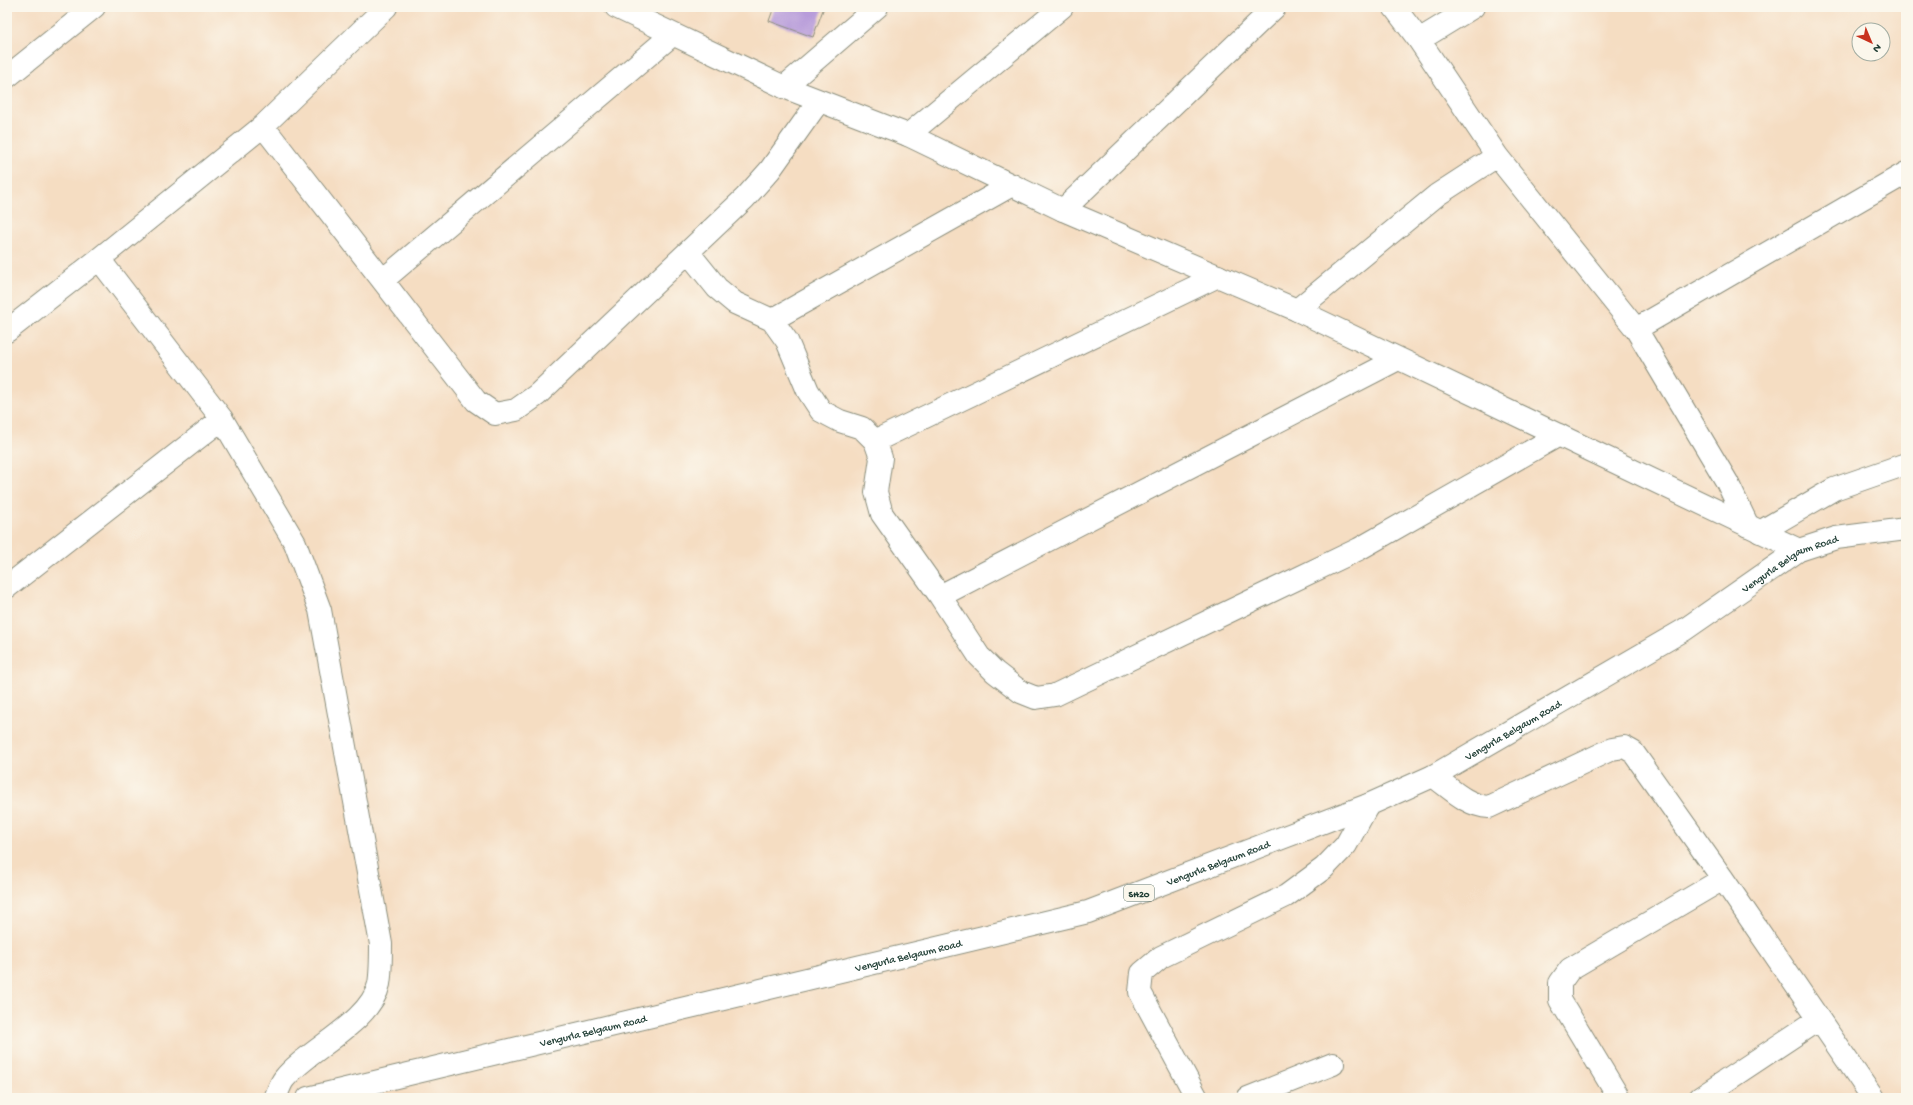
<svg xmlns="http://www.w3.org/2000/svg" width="1913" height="1105" font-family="'Gochi Hand',sans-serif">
<rect width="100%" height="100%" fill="#fbf7ec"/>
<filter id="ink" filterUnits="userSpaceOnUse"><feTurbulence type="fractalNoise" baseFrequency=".025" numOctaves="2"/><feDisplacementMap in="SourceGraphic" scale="8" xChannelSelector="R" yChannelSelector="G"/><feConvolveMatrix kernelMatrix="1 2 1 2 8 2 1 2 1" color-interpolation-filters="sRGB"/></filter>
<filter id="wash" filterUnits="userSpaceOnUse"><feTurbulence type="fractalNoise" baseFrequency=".012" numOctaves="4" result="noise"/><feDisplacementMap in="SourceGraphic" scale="16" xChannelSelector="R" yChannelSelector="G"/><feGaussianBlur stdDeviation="0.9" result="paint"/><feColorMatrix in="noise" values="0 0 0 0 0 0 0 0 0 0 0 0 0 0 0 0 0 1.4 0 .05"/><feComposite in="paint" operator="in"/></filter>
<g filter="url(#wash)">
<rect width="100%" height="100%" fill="#f5ddc2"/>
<g id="blocks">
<!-- building -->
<path fill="#b89cda" d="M774 7H824L813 37 769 21Z"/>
</g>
</g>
<g filter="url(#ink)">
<use href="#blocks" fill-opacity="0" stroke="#8a8d7b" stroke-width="1"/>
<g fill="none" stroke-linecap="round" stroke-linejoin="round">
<!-- street casing -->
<g stroke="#8a8d7b" stroke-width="24">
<path id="street" d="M1394 7 1419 40 1497 156 1636 329 1727 482 1748 526
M1419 40 1473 7
M7 77 94 7
M784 87 877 7
M263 126 476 401 495 414 516 410 537 395 745 198 770 170 819 101
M908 135 1062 7
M1063 210 1275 7
M688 252 717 288 735 303 772 320 787 341 808 391 821 411 840 421 862 428 875 441 881 458 876 492 882 514 940 596 979 656 995 672 1021 692 1036 698 1055 695 1359 549 1559 435
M99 259 222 419 295 543 320 610 381 944C381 957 381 972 379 984 371 1022 307 1050 284 1079 280 1084 278 1092 275 1098
M383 280 672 35
M1297 310 1437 195 1497 156
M772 320 1012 185
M1636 329 1906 173
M7 331 99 259 263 126 386 7
M875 441 1218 276
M1760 532 1834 489 1906 464
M7 587 222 419
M940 596 1398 359
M1433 776C1450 788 1467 806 1489 807L1612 749 1624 747 1633 752 1723 879 1873 1098
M1197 1098 1140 992 1142 973 1161 957 1286 896 1324 868 1346 845 1368 805
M1248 1098 1333 1064
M1619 1098 1560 1000V983L1570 969 1723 879
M1700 1098 1819 1019"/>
</g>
<!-- secondary casing -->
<g stroke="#8a8d7b" stroke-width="24">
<path id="secondary" d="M616 7 784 87 908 135 1063 210 1297 310 1799 550"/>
</g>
<!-- primary casing -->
<g stroke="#8a8d7b" stroke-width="24">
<g id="primary">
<path id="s1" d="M308 1098 1088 912 1368 805 1433 776 1684 630 1799 550 1836 538 1906 529"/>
</g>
</g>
<!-- street -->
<use href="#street" stroke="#fff" stroke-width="22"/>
<!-- secondary -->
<use href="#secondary" stroke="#fff" stroke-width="22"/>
<!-- primary -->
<use href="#primary" stroke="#fff" stroke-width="22"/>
</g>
</g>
<g text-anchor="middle" stroke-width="3.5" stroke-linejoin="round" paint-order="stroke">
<!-- shield labels -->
<rect fill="#fbf7ec" stroke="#61756b" stroke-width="1" x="1124" y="885" width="30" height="16" rx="3"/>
<g font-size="10" font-weight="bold" fill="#1f3d34">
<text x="1139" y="897">SH20</text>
</g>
<!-- street labels -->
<g font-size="11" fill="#1f3d34" stroke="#fbf7ec">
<text dy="4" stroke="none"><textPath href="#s1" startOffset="1589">Vengurla Belgaum Road</textPath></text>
<text dy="4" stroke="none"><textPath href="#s1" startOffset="1265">Vengurla Belgaum Road</textPath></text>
<text dy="4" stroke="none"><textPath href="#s1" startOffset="941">Vengurla Belgaum Road</textPath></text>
<text dy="4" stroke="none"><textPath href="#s1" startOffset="617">Vengurla Belgaum Road</textPath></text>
<text dy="4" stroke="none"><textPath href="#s1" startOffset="293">Vengurla Belgaum Road</textPath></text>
</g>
</g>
<!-- margin -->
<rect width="1913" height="1105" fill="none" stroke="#fbf7ec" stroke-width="24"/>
<!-- north arrow -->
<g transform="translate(1871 42) rotate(136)"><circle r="19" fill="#fbf7ec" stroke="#a3ada2"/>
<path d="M0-3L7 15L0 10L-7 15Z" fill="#c8321e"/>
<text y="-6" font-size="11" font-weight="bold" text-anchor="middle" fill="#1f3d34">N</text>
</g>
</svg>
